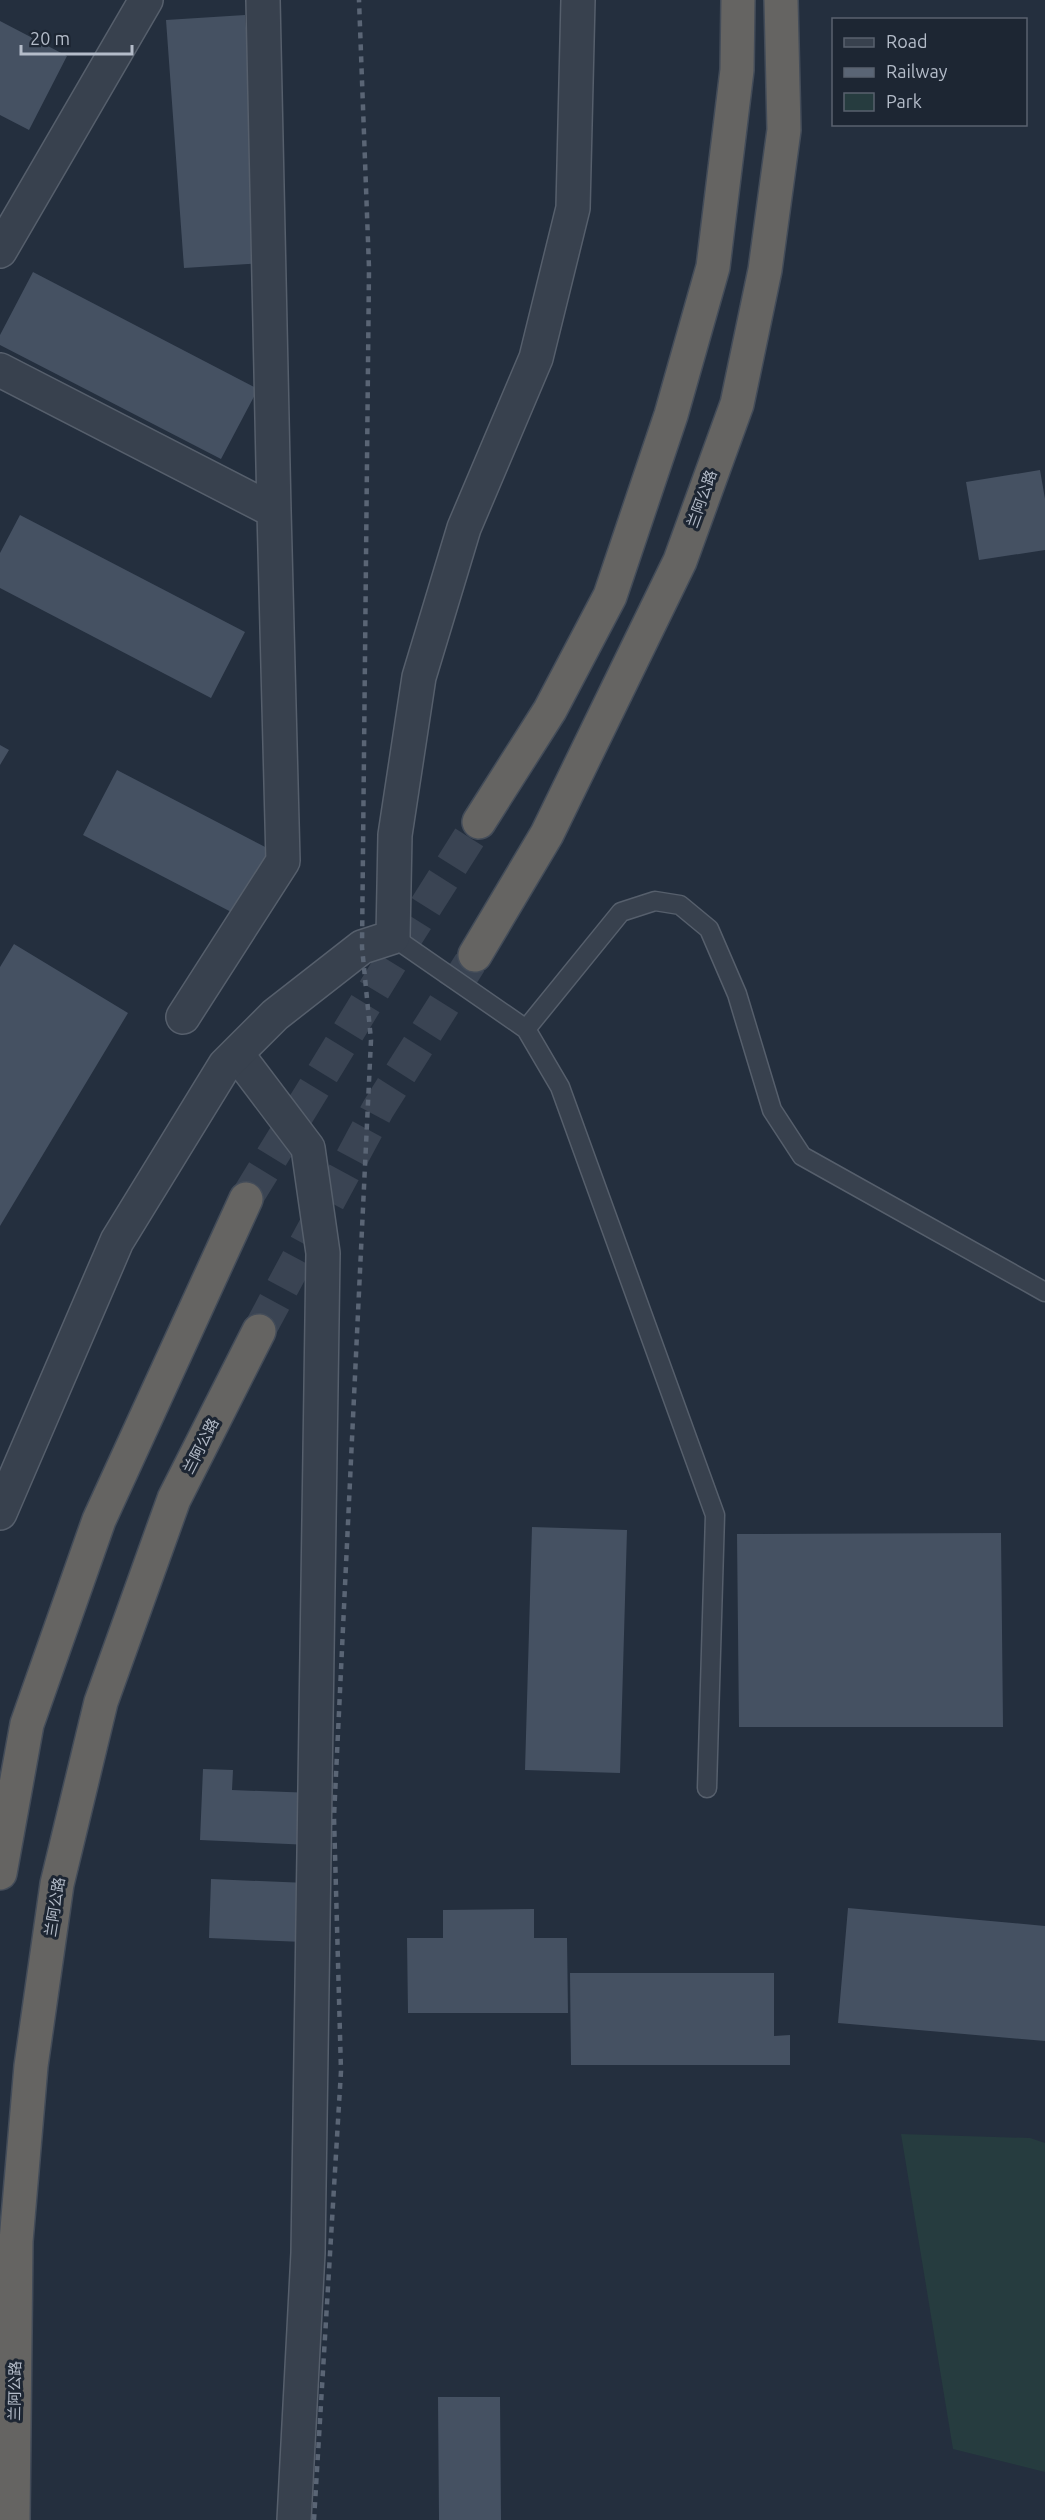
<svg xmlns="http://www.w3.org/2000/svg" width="1045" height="2520" font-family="Ubuntu,'Noto Sans SC',sans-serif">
<rect width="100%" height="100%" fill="#242f3e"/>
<!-- green -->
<path fill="#263c3f" d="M901 2134 1030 2138 1045 2143V2472L953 2449Z"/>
<!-- building -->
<path fill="#455162" d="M245 15 264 263 184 268 166 20Z
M0 21 67 56 29 130 0 115Z
M33 272 258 389 221 459 0 345V335Z
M1040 470 1045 499V550L979 560 966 482Z
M20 515 245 632 211 698 0 588V553Z
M0 745 9 750 0 765Z
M117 770 271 850 237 915 83 835Z
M14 944 128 1013 0 1226V967Z
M532 1527 627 1530 620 1773 525 1770Z
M1001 1533 1003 1727H739L737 1534Z
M203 1769 233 1770 232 1790 314 1793 311 1845 200 1840Z
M211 1879 307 1883 304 1942 209 1938Z
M848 1908 1045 1926V2041L838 2023Z
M534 1909V1938H567L568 2013H408L407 1938H443V1910Z
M570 1973H774V2036L790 2035V2065H571Z
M438 2397H500L501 2520H439Z"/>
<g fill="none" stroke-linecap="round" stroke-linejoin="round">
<!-- trunk-tunnel -->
<path stroke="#3a4453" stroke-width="33" stroke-dasharray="33 16" stroke-linecap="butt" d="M246 1199 402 944 479 822
M259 1331 378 1109 475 955"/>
<!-- service casing -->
<g stroke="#565f6c" stroke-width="21">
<path id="service" d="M393 937 526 1029 560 1087 715 1515 707 1788
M526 1029 621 912 655 901 680 905 709 929 737 994 772 1110 802 1156 1045 1292"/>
</g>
<!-- minor casing -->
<g stroke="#565f6c" stroke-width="36">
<path id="minor" d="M263 0 274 511
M0 251 146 0
M0 370 274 511 283 861 183 1017
M237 1054 308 1148 323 1253 308 2253 294 2520"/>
</g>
<!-- tertiary casing -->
<g stroke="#565f6c" stroke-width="36">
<path id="tertiary" d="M0 1513 117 1241 225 1065 275 1015 362 947 393 937 395 835 419 677 464 528 536 358 573 208 578 0"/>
</g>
<!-- trunk casing -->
<g stroke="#434c59" stroke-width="36">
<path id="trunk" d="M479 822 550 710 610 596 671 415 713 267 737 70 738 0
M475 955 547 834 680 561 737 404 765 270 784 130 781 0
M0 1873 27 1724 99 1520 246 1199
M13 2520 16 2241 31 2066 57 1884 101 1702 174 1499 259 1331"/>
</g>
<!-- service -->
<use href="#service" stroke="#38414e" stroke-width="18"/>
<!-- minor -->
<use href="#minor" stroke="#38414e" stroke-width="33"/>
<!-- tertiary -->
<use href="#tertiary" stroke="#38414e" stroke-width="33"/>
<!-- trunk -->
<use href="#trunk" stroke="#656462" stroke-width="33"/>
<!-- rail -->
<path stroke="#5a6575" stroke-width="4.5" stroke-dasharray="6 6" stroke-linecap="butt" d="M314 2520 341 2071 334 1817 371 1040 362 947 369 268 359 0"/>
</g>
<g text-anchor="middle" stroke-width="6" stroke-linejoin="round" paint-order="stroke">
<!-- street labels -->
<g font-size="15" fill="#b4bcc9" stroke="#1d2633">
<text transform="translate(702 499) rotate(-70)" y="5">兰阿公路</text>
<text transform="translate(201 1446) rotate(-63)" y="5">兰阿公路</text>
<text transform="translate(55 1907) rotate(-81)" y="5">兰阿公路</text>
<text transform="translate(15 2391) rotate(-89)" y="5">兰阿公路</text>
</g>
</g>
<!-- legend -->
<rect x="832" y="18" width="195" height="108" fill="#1d2633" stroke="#59626f" stroke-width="1.5"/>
<rect x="844" y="38" width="30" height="9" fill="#38414e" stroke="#59626f" stroke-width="1.5"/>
<text x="886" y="48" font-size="18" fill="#b4bcc9">Road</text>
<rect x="844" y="68" width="30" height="9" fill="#5a6575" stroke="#59626f" stroke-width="1.5"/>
<text x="886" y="78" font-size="18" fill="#b4bcc9">Railway</text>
<rect x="844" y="93" width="30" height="18" fill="#263c3f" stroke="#59626f" stroke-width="1.5"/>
<text x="886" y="108" font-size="18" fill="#b4bcc9">Park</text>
<!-- scale -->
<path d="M21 45v9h111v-9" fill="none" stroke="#b4bcc9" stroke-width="3"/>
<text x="30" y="45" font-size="18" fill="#b4bcc9" stroke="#1d2633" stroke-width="4.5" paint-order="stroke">20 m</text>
</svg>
